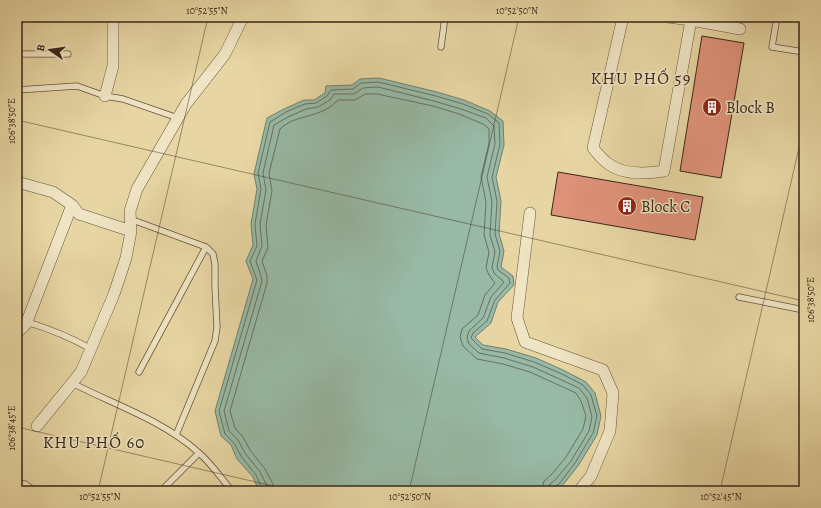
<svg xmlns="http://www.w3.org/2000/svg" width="821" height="508" font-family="Alegreya,serif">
<rect width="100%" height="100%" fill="#e7d6a3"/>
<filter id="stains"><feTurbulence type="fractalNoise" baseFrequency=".005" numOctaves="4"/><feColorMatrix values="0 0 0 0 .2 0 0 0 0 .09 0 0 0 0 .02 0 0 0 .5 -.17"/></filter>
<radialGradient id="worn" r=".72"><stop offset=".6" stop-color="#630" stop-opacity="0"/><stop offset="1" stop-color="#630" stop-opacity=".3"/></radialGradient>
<!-- water -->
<path fill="#97b9a5" stroke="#717f6d" d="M379 78 437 92 464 100 490 111 503 121 504 145 496 177 501 201 499 234 504 251 501 267 513 276 514 285 498 302 491 323 475 337 483 345 506 349 536 358 563 370 586 382 595 393 601 416 597 435 578 466 562 486 554 491H259L253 477 237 459 231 445 221 436 215 411 253 279 246 261 253 245 251 224 257 189 254 174 267 118 284 109 304 100H314L325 93 326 86 352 85 360 79Z"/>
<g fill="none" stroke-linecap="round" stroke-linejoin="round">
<!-- shore -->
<path stroke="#687060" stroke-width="1" d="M263 491 256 475 241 456 234 443 225 434 219 411 257 280 250 261 257 246 255 224 261 189 258 173 270 122 286 112 305 104 316 103 327 96 331 90 353 89 361 83 378 82 436 96 463 104 488 114 499 123 500 144 492 177 497 201 495 234 500 251 497 267 498 270 509 278 510 283 495 300 487 321 473 333 471 338 482 349 505 353 534 362 562 374 583 385 591 395 597 416 593 433 575 463 560 483 554 487 553 491
M268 491 267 486 260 472 245 453 238 440 229 431 224 411 262 281 261 276 256 261 262 246 260 224 266 190 263 173 274 125 288 117 306 109 318 107 330 100 334 94H354L363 88 378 87 434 101 461 109 486 118 494 126 495 144 487 177 492 202 490 235 495 252 492 267 494 273 504 282 491 297 483 318 469 331 467 338 469 344 479 353 504 358 533 367 579 388 587 398 592 417 589 431 571 461 556 479 549 485 548 491
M274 491 273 484 265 469 250 450 243 437 235 428 230 411 267 283V276L262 261 268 248 266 225 272 191 269 173 280 129C297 113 321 119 338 100H355L365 94H377L433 106 459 114 483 124 489 129V143L481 177 486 202 484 235 489 252 486 268 489 275 495 283 485 295 478 315 462 329 460 337 463 346 477 359 503 364 530 372 576 393 581 401 586 416 583 429 566 457 552 474 544 481 542 491"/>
</g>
<!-- building -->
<path fill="#df9279" stroke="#38271a" d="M702 36 744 43 721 178 680 171Z
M558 172 703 197 695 240 551 215Z"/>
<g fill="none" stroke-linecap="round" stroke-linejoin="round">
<!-- lane casing -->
<g stroke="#64533c" stroke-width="7">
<path id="lane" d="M777 17 772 47 804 52
M441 47 445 17
M17 54H68
M17 90 77 86 105 96 123 99 178 118
M130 219 206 247 139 372
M739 297 804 310
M27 322C50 329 70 337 91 349
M72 383C115 405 162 420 198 452 211 463 221 478 232 491
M176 435 215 341 217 327 215 287V264L213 254 206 247
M17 483 25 484 35 491
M161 491 199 453"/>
</g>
<!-- street casing -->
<g stroke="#64533c" stroke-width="12">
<path id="street" d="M623 17 593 148C597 153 601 158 606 162 621 175 646 174 664 171L691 20
M668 17 691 20 740 29
M17 22 18 17
M105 96 113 66V17
M17 182 53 192 72 205 79 214 131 231
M530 213 517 318 525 342 603 370 613 393 610 431 591 476 579 491
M17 333 26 324 72 205
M37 426 81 372 114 294 126 258 131 231 130 211 137 189 186 104 225 54 243 17"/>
</g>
<!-- lane -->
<use href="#lane" stroke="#efe4c3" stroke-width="5.5"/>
<!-- street -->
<use href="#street" stroke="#efe4c3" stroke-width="11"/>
</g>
<!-- ticks -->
<path fill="none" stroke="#38271a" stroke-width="1" stroke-opacity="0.45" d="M17 120 804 301M17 427 295 491M98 491 208 17M409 491 519 17M720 491 804 126"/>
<!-- icons -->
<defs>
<g id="building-disc" transform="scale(1)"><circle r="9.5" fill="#8f2418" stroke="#efe4c3"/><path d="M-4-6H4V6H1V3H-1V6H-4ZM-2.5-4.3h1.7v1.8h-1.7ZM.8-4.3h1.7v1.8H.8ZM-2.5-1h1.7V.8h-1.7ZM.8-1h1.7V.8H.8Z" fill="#fff"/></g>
</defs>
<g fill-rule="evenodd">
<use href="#building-disc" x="712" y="107"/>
<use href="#building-disc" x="627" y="206"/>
</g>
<g text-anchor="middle" stroke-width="3" stroke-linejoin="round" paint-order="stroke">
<!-- poi labels -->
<g font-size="16" fill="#38271a" stroke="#efe4c3" text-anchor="start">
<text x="726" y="113">Block B</text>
<text x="641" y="212">Block C</text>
</g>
<!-- neighbourhood labels -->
<g font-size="17" letter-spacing="1" fill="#38271a" stroke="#efe4c3">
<text x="641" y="84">KHU PHỐ 59</text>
<text x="94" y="448">KHU PHỐ 60</text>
</g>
</g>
<!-- margin -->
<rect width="821" height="508" fill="none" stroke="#e7d6a3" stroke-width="44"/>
<!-- north arrow -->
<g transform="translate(50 50) rotate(283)" stroke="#efe4c3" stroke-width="3" paint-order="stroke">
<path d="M0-3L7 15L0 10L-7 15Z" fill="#38271a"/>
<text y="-6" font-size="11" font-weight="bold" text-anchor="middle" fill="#38271a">B</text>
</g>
<rect x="22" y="22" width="777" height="464" fill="none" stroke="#38271a" stroke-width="1.5"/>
<g font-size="10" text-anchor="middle" fill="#38271a">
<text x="207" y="14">10°52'55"N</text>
<text x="517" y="14">10°52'50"N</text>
<text transform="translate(11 121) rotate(-90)" y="4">106°38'50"E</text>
<text transform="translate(810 300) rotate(-90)" y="4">106°38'50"E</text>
<text transform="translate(11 428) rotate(-90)" y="4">106°38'45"E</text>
<text x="100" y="500">10°52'55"N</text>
<text x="410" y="500">10°52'50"N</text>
<text x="721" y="500">10°52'45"N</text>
</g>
<rect width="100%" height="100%" filter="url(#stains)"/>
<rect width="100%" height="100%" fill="url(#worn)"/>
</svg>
